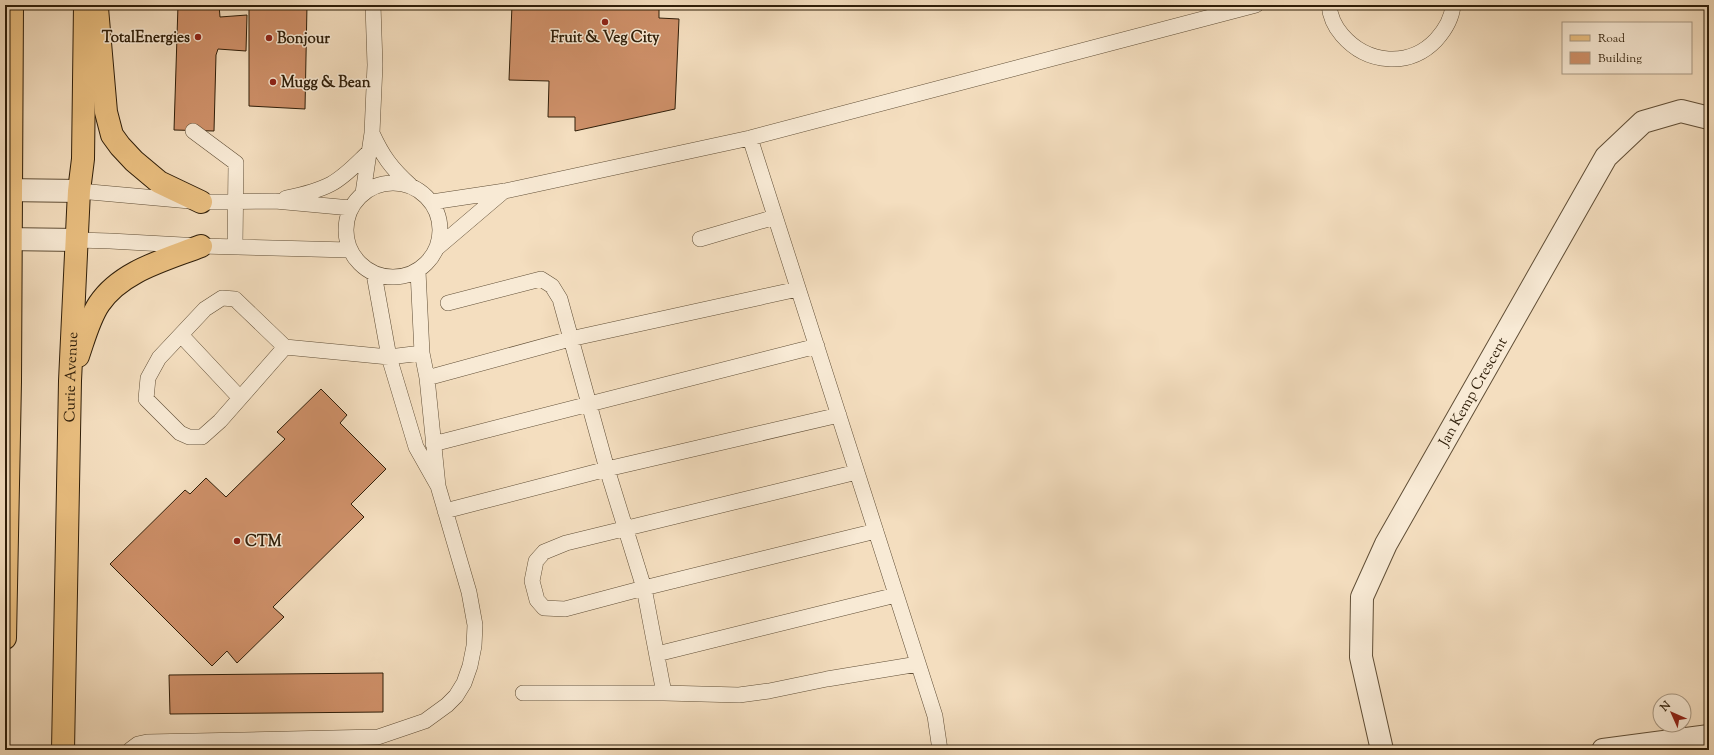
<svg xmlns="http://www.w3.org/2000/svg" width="1714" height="755" font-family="'Sorts Mill Goudy',serif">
<rect width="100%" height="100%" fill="#f4debf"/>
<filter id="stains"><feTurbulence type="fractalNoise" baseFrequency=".005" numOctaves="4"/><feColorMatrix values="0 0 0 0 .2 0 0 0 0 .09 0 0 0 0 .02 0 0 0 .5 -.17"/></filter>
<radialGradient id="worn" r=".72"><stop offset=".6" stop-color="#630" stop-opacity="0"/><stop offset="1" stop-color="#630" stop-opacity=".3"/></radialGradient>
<!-- building -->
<path fill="#ce9069" stroke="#2f1e09" d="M178 5H219L220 17 247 15 246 51 218 49 216 55 214 131 174 130Z
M249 5H307L305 109 249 106Z
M512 5H659V18L679 19 675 109 575 131V117H548L549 81 509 80Z
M321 389 347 415 340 423 386 469 351 504 364 517 273 607 284 617 237 663 227 651 212 666 110 564 185 490 190 494 206 478 226 497 285 439 277 432Z
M383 673V712L170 714 169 675Z
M395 746 512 750H395Z"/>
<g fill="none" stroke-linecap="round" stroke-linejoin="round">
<!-- service casing -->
<g stroke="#604e36" stroke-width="16">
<path id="service" d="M1329 5C1330 16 1335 27 1342 35 1367 64 1409 68 1436 40 1445 30 1452 18 1453 5
M193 131 236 163 235 246
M372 133C382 155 391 168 410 185
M750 138 935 716 940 750
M346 230a47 47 0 1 1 94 0a47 47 0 1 1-94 0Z
M79 191 201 202 275 201 351 208
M363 193 372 133 375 65 373 5
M286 198C301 195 318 191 331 184 346 176 358 162 370 151
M432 202 505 191 750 138 1256 5
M700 239 775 217
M77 240 110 241 201 246 349 250
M437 248 504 191
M374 274 389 357 416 447 438 486 427 378 422 353 418 271
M448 303 541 279 552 286 560 299 607 469 644 588 664 693 739 695 769 691 827 679 918 664
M181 335 240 398
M285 347 220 421 202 437H189L180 433 146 399 148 378 159 358 205 309 222 298 235 299 285 347 389 357 422 353
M427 378 570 339 798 289
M433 444 817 346
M857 472 566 543 544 552 536 561 532 581 537 600 544 608 565 609 644 588 876 531
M445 511 607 469 839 415
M657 654 896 595
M523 693H664
M130 750 138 744 147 742 378 737 425 721 447 705 456 696 464 683 470 666 474 646 475 625 469 592 438 486"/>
</g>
<!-- minor casing -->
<g stroke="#604e36" stroke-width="24">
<g id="minor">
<path id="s1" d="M1382 750 1361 657 1362 597 1386 544 1606 157 1643 122 1681 111 1709 118"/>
<path d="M1603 750 1709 736"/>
</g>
</g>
<!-- tertiary casing -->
<g stroke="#604e36" stroke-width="24">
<path id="tertiary" d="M5 190 79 191
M5 239 77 240"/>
</g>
<!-- primary casing -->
<g stroke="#2f1e09" stroke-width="24">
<g id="primary">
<path d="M97 8 106 112 112 135 120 146 134 161 159 182 201 202"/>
<path d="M78 356C84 339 89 319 99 304 121 271 165 260 201 246"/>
<path d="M5 638 10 382 12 5"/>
<path id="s2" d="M63 750 70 381 79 191 83 159 85 5"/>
</g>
</g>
<!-- service -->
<use href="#service" stroke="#f8ead5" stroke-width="15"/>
<!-- minor -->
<use href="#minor" stroke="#f8ead5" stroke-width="22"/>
<!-- tertiary -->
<use href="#tertiary" stroke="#f8ead5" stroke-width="22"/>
<!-- primary -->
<use href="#primary" stroke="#eabf80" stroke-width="22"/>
</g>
<!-- markers -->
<g fill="#8f2418" stroke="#f8ead5" stroke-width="1.5">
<circle cx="605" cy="22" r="4"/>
<circle cx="198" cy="37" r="4"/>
<circle cx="269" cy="38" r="4"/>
<circle cx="273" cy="82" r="4"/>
<circle cx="237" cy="541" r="4"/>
</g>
<g text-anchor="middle" stroke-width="3" stroke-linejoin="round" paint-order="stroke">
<!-- poi labels -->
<g font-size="15" font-weight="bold" fill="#2f1e09" stroke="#f8ead5" text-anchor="start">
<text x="190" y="42" text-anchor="end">TotalEnergies</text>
<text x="605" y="42" text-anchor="middle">Fruit &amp; Veg City</text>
<text x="277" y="43">Bonjour</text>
<text x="281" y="87">Mugg &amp; Bean</text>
<text x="245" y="546">CTM</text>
</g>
<!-- street labels -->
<g font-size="15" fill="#2f1e09" stroke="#f8ead5">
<text dy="5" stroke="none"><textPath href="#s2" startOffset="373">Curie Avenue</textPath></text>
<text dy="5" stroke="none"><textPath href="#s1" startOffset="389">Jan Kemp Crescent</textPath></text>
</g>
</g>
<!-- margin -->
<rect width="1714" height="755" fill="none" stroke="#f4debf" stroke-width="20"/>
<rect x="6" y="6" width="1702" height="743" fill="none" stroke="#2f1e09" stroke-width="2"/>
<rect x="10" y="10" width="1694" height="735" fill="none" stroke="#2f1e09"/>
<!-- legend -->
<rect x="1562" y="22" width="130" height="52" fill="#f8ead5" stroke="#a89883"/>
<rect x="1570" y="35" width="20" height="6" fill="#eabf80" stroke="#a89883"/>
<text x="1598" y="42" font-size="12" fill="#2f1e09">Road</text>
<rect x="1570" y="52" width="20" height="12" fill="#ce9069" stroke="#a89883"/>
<text x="1598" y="62" font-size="12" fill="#2f1e09">Building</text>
<!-- north arrow -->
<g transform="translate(1672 713) rotate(315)"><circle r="19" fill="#f8ead5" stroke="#a89883"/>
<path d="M0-3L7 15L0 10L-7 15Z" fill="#8f2418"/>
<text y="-6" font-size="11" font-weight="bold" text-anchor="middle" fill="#2f1e09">N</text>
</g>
<rect width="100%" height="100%" filter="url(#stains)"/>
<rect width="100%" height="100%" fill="url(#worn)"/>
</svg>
